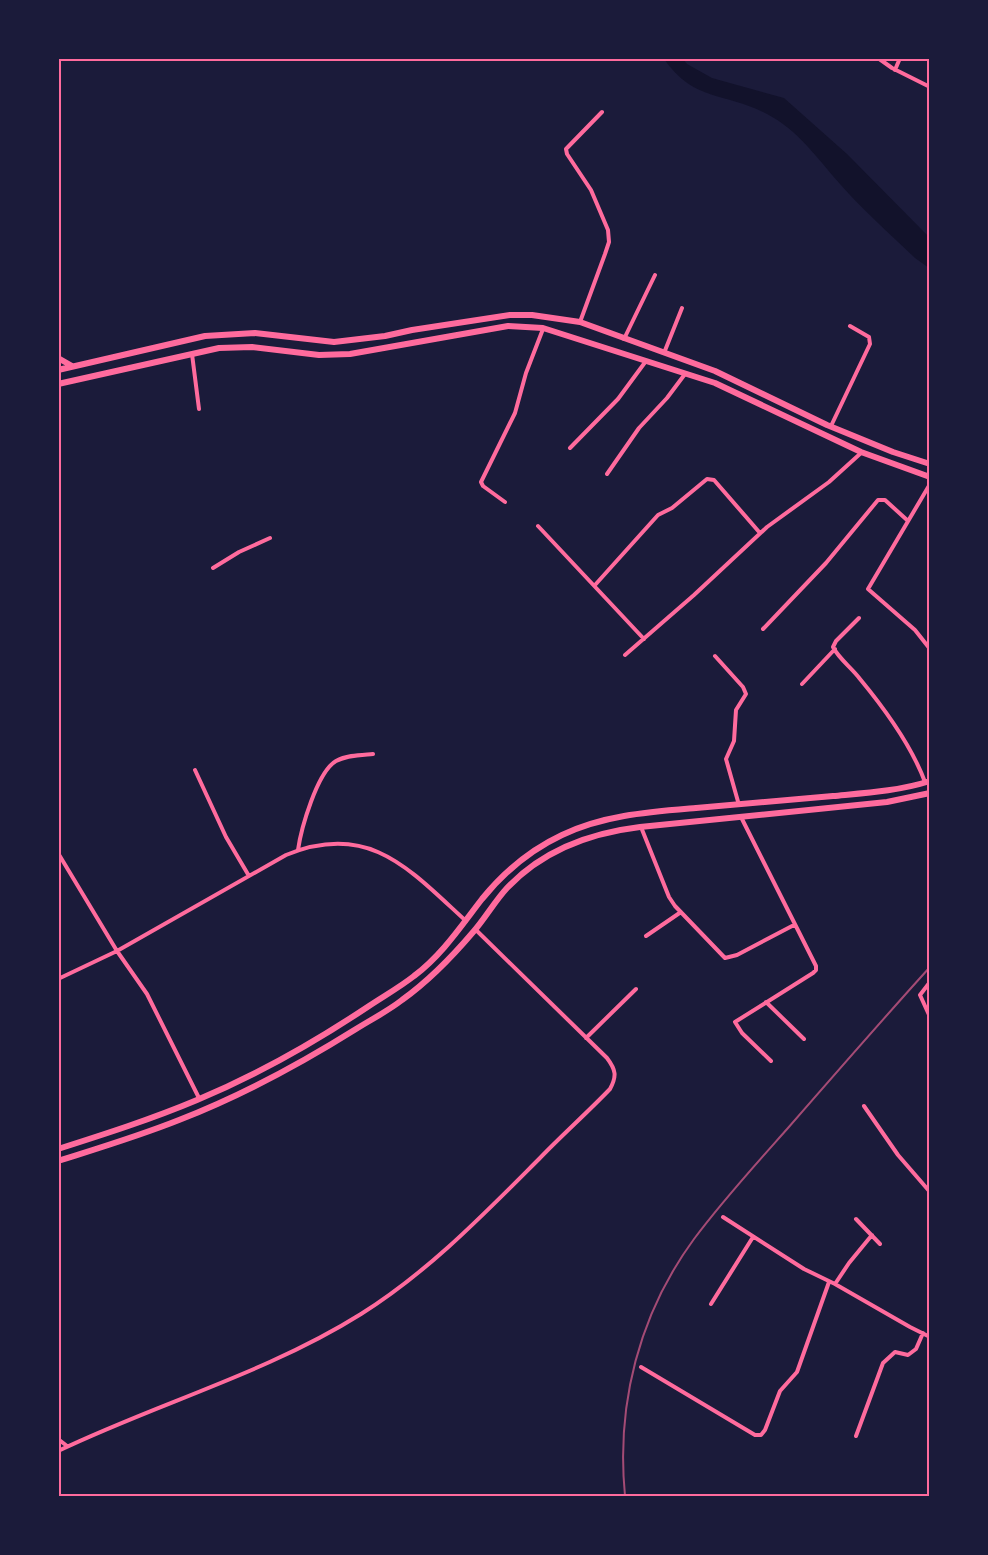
<svg xmlns="http://www.w3.org/2000/svg" width="988" height="1555" font-family="'Public Sans',sans-serif">
<rect width="100%" height="100%" fill="#1b1b3a"/>
<!-- water -->
<path fill="#12122b" d="M664 59H683L687 64 712 78 784 98 847 154 929 237V268L915 258C890 234 863 210 840 184 817 158 798 130 767 114 726 92 695 103 664 59Z"/>
<g fill="none" stroke-linecap="round" stroke-linejoin="round">
<!-- minor -->
<path stroke="#ff6b9d" stroke-width="4" d="M878 58 892 68 930 87
M895 70 900 58
M580 322 605 254 609 242 608 230 591 190 567 154 566 149 602 112
M624 339 655 275
M664 353 682 308
M192 354 199 409
M831 426 870 344 869 337 850 326
M570 448 618 399 646 361
M607 474 639 428 667 398 685 374
M930 484 868 589 915 630 930 649
M505 502 483 486 481 482 515 413 526 373 543 329
M538 526 644 639
M213 568 239 552 270 538
M595 585 658 515 672 508 707 479 714 480 760 533
M859 618 836 641 833 647C839 659 852 668 860 679 884 708 912 747 925 782
M763 629 826 563 878 500H885L907 520
M625 655 694 595 767 527 829 482 861 453
M715 656 743 687 746 694 736 710 734 741 726 759 739 805
M802 684 835 649
M195 770 226 837 249 876
M741 817 816 966V970L813 973 735 1022 742 1033 771 1061
M641 827 669 897 675 906 725 958 737 955 794 925
M298 850C301 829 317 772 336 761 347 755 361 755 373 754
M58 853 117 951 147 994 199 1098
M646 936 681 912
M58 979 117 951 286 855C369 821 409 869 466 921
M930 982 920 995 930 1017
M766 1002 804 1039
M586 1038 636 989
M864 1106 898 1155 930 1192
M723 1217 804 1269 835 1284 910 1327 930 1337
M856 1219 880 1244
M835 1284 849 1263 872 1235
M711 1304 753 1237
M641 1367 755 1435H761L765 1430 780 1391 797 1372 829 1282
M856 1436 883 1363 895 1352 908 1355 916 1349 923 1333
M58 1439 67 1446
M58 1451C158 1403 267 1373 361 1314 428 1272 483 1215 539 1159 562 1135 587 1113 610 1089 617 1076 616 1070 607 1058L476 930"/>
<!-- primary -->
<path stroke="#ff6b9d" stroke-width="6" d="M58 358 72 366
M58 370 205 336 255 333 334 342 385 336 412 330 510 315H532L580 322 715 371 827 425 893 452 930 464
M58 384 219 348 252 347 319 355 350 354 508 326 543 328 715 383 861 452 930 477
M58 1149C105 1134 152 1119 197 1100 257 1075 315 1042 369 1006 384 996 400 987 414 976 442 955 461 926 482 899 504 872 530 850 562 835 604 815 649 812 696 808 741 804 787 800 833 796 865 793 899 791 930 781
M58 1161C99 1148 139 1136 179 1120 241 1096 300 1064 356 1029 372 1019 388 1011 402 1000 430 980 452 957 474 931 486 917 495 901 507 888 543 850 590 833 640 827L887 802 930 793"/>
<!-- rail -->
<path stroke="#a44b75" stroke-width="2" d="M625 1496C616 1404 639 1314 694 1239 723 1200 756 1164 788 1128 835 1074 882 1020 930 967"/>
</g>
<!-- border -->
<rect width="988" height="1555" fill="none" stroke="#1b1b3a" stroke-width="120"/>
<rect x="60" y="60" width="868" height="1435" fill="none" stroke="#ff6b9d" stroke-width="2"/>
</svg>
